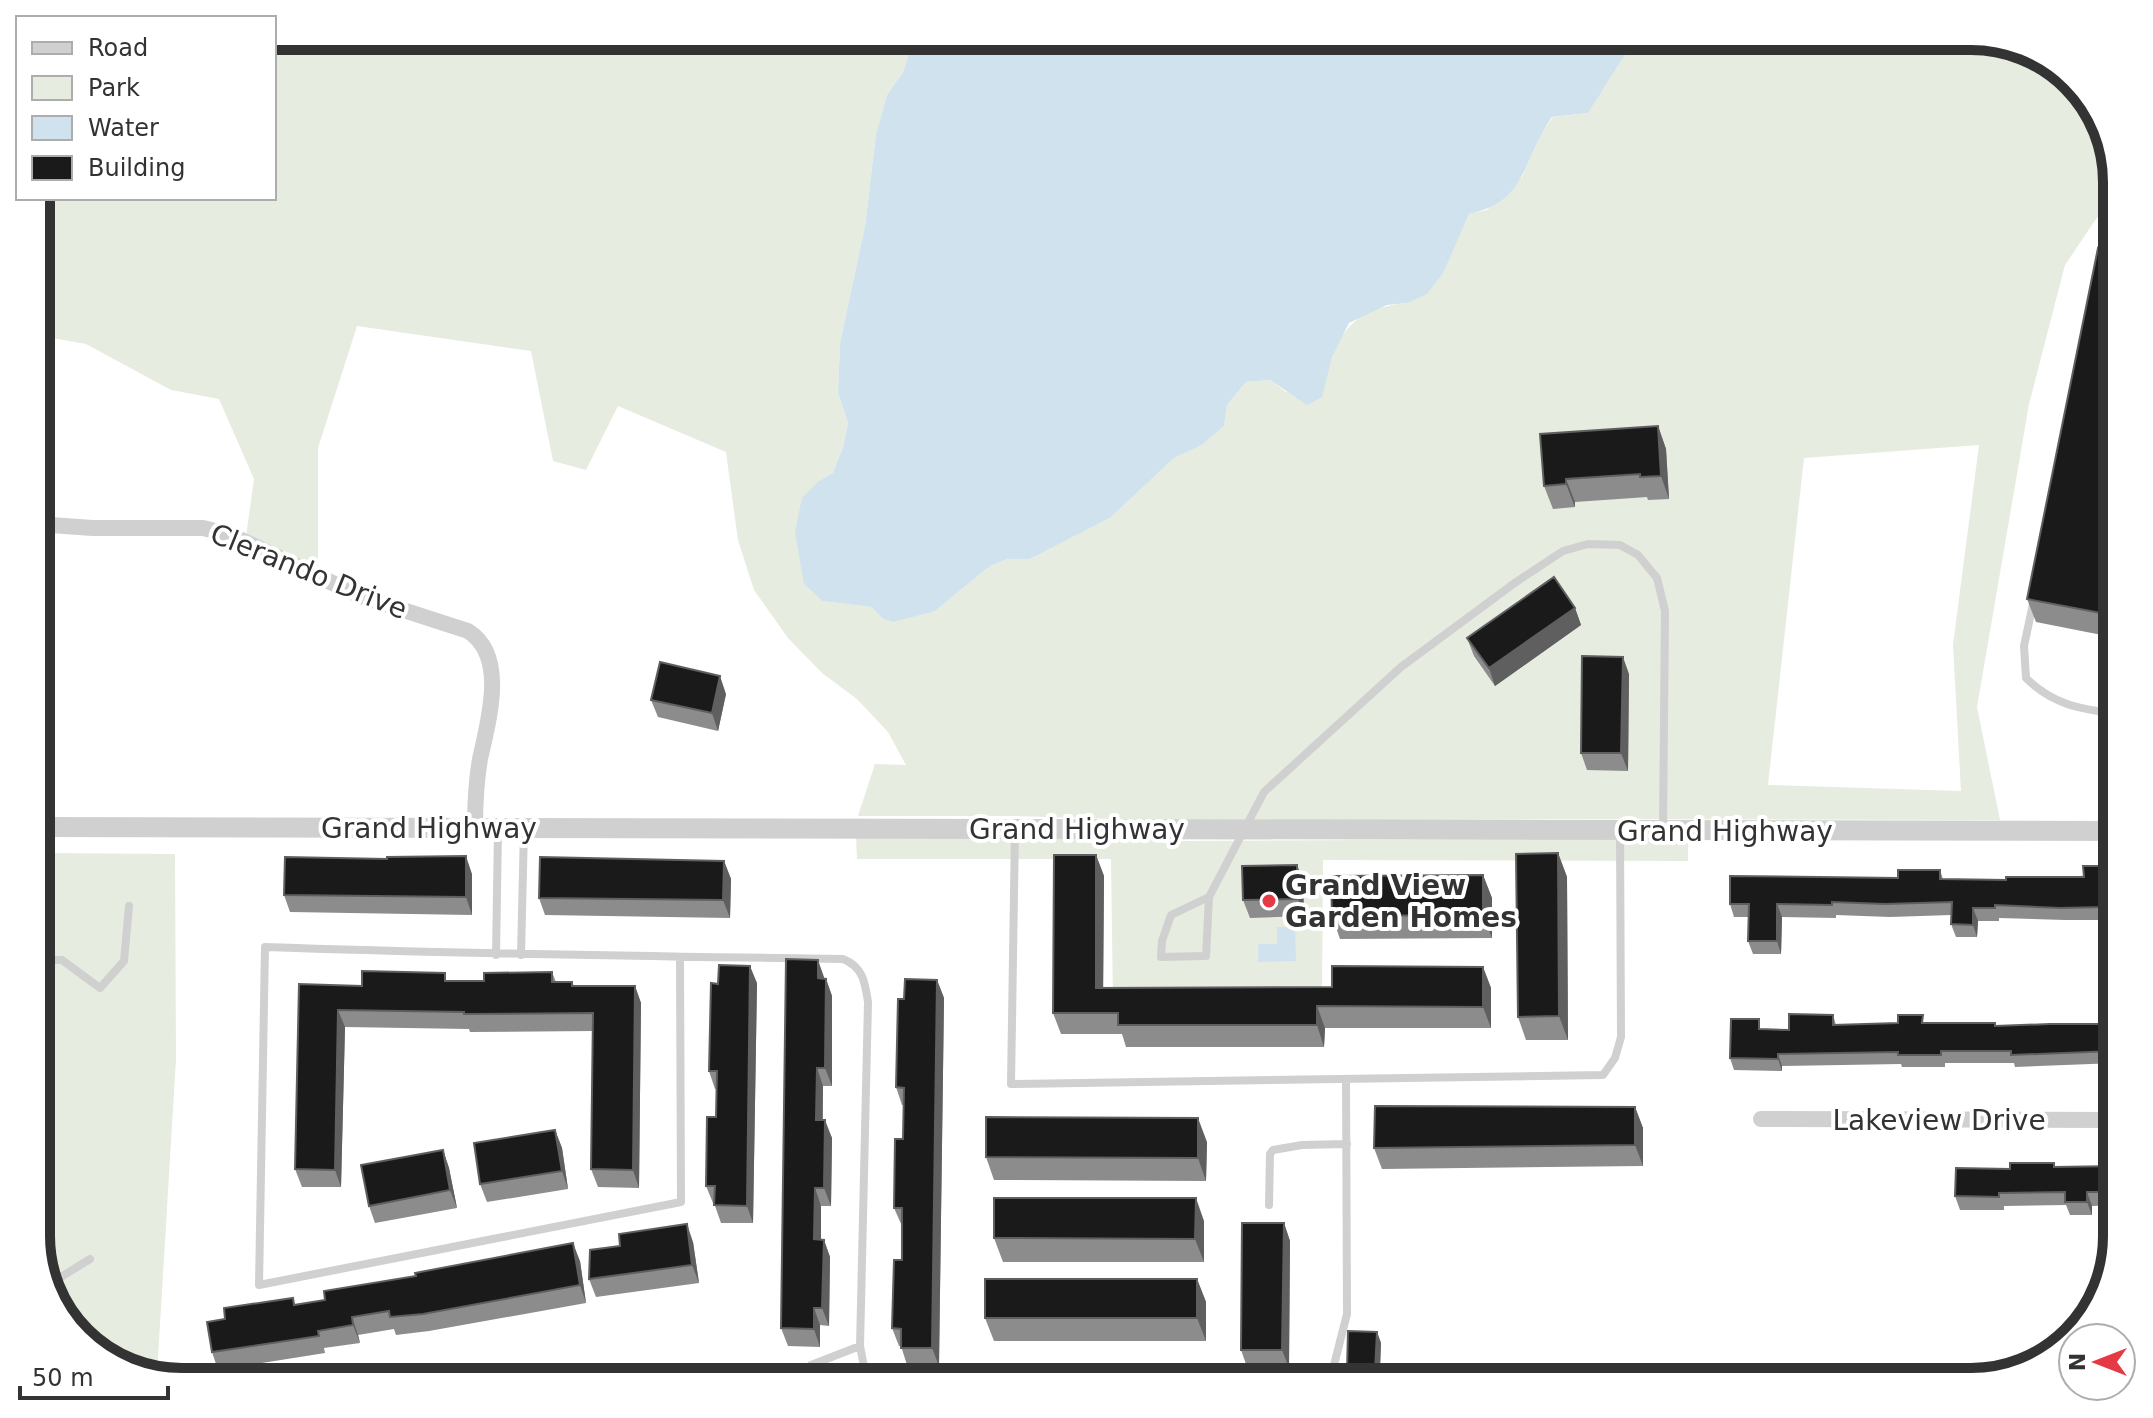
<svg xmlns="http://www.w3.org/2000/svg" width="2153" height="1418" font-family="'DejaVu Sans',sans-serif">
<rect width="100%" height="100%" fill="#fff"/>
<!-- green -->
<path fill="#e6ecdf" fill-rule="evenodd" d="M274 36H915L903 72 887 95 876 134 865 226 840 343 838 393 848 423 843 447 833 473 819 481 804 584 822 601 873 607 882 618 935 611 990 566 1008 559H1030L1110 518 1174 458 1202 445 1224 426 1227 405 1246 382 1270 380 1286 392 1321 397C1335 341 1343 310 1407 303L1456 242 1469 214 1487 210 1522 177 1541 134 1553 117 1588 113C1606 87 1619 60 1640 36H1971L2053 61 2098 109 2117 188 2065 265 2029 404 1977 707 2000 820 1551 819 1180 821 1015 816H858L875 764 906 765 888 732 857 699 822 673 788 638 754 590 738 540 726 452 618 406 586 470 553 461 531 351 357 326 318 448V566L244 551 254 479 219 399 171 390 86 344 36 335V198H274ZM1979 445 1953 645 1961 791 1768 785 1804 458Z
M856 836H1014L1180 841 1551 839 1688 841V861L1323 860 1322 996 1113 1004 1111 859H857Z
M36 853 175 854 176 1059 157 1374 100 1357 55 1309 36 1245Z"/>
<!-- water -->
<path fill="#cfe2ee" d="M915 36H1640C1619 60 1606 87 1588 113L1552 117C1522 159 1528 202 1469 214L1443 273 1427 294 1407 303 1387 305 1349 323 1332 357 1322 397 1307 405 1270 380 1246 382 1227 405 1224 426 1202 445 1174 458 1110 518 1030 559H1008L990 566 935 611 893 622 882 618 872 607 822 601 804 584 795 532 802 498 819 481 833 473 843 447 848 423 838 393 840 343 865 226 876 134 887 95 903 72Z
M1277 927H1295L1296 961 1258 962V944H1277Z"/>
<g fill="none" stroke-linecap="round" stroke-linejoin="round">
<!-- service -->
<path stroke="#d0d0d0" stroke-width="8" d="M2102 260 2109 225 2117 217
M2034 599 2024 646 2026 678C2053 705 2080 709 2117 714
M1015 830 1011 1084 1603 1075 1615 1058 1621 1037 1620 831
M1209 897 1171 915 1162 941 1161 957 1206 956 1209 897 1264 792 1401 667 1516 582 1563 551 1588 544 1620 545 1638 555 1657 578 1665 611 1663 830
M496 955 498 829
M521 955 524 828
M680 957 681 1202 259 1285 265 947C458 954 650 956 843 959 863 967 865 982 868 1002L860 1346 867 1382
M36 960H62L100 988 124 961 129 906
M1269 1205 1270 1154 1273 1150 1302 1145 1347 1144
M48 1285 90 1259
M800 1382 811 1365 860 1346
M1320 1382 1333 1369 1347 1314 1346 1079"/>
<!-- minor -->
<path stroke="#d0d0d0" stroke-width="16" d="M36 524 93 528H203L231 535 360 596 468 631C508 656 488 722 480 759 476 782 475 805 475 828
M1761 1119 2117 1120"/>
<!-- tertiary -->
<path stroke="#d0d0d0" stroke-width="20" d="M36 827 2117 831"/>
</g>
<!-- wall -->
<path fill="#8c8c8c" d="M2117 263V638L2036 622 2027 599Z
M1658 426 1666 449 1669 499 1648 500 1647 497 1575 502V507L1553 509 1544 486Z
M1575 608 1581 625 1495 686 1474 656 1467 638Z
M1629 674 1628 771 1587 770 1581 753Z
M726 694 718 731 658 717 651 700Z
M1558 853 1567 877 1568 1040H1526L1518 1017Z
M1096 855 1104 876 1103 988 1332 987 1483 967 1491 988V1028H1325L1324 1047H1126L1122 1034H1061L1053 1013Z
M724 861 731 879 730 918 545 915 539 898Z
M1297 865 1303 882 1304 916 1250 918 1243 900Z
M1940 870 1943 879 2006 880 2117 874V917H2108V920H2065L1999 918V921H1978L1977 937H1956L1951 924V915L1890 917 1836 915V918L1782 917 1781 954H1753L1748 941 1749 917H1734L1730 904 1898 878Z
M472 874V915L290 912 284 895Z
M1483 875 1492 898V938L1340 939 1332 916Z
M552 972 556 982H572L574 986H635L641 1003 639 1188 598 1187 591 1169 593 1031 470 1032 469 1029 345 1027 341 1187H302L295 1169 299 984 362 986 448 981H484Z
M824 979H826L832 996V1086H823V1120L832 1138 831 1206H821V1240H824L830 1257 829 1326 820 1325V1347L788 1346 781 1328Z
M937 980 944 998 939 1366 907 1365 901 1346H899L892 1328 902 1260V1226L894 1208 903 1139 904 1105H902L896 1087 904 999Z
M757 983 753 1223H721L714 1203H713L706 1186 716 1117 717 1089H715L709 1071Z
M1833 1015 1836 1025 1926 1023H1995L1996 1026 2103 1024 2104 1027H2117V1063L2015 1067 2014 1063H1945V1067H1902L1901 1064 1782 1066V1071L1734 1070 1730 1058 1763 1029 1789 1030Z
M1635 1107 1643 1128V1166L1382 1169 1374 1148Z
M555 1130 562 1148 568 1189 487 1202 480 1184Z
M1207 1142 1206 1181 994 1180 986 1157Z
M443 1150 449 1168 457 1208 375 1223 369 1206Z
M2117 1166V1205L2092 1206V1215H2070L2066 1205 2004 1206V1210H1960L1955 1196 2010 1169Z
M1204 1221V1262H1003L994 1238Z
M1284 1223 1290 1241 1289 1368 1247 1367 1241 1350Z
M693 1242 699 1283 596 1297 589 1279Z
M580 1261 586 1303 429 1331 396 1335 394 1329 358 1335 360 1343 324 1348 325 1353 218 1370 212 1352 225 1319 293 1298 295 1305Z
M1197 1279 1206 1302V1341H994L985 1318Z
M1377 1332 1381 1343 1380 1382H1351L1347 1370Z"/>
<!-- shaded-wall -->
<path fill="#5f5f5f" d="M1658 426 1666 449 1669 499 1661 476Z
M1566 479 1575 502V507L1566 484Z
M1575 608 1581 625 1495 686 1489 668Z
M1623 657 1629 674 1628 771 1621 753Z
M720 676 726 694 718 731 712 713Z
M1558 853 1567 877 1568 1040 1559 1016Z
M1096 855 1104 876 1103 1009 1096 988Z
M466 856 472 874V915L466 897Z
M724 861 731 879 730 918 723 900Z
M1297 865 1303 882 1304 916 1298 899Z
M1483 875 1492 898V938L1483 915Z
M1777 904 1782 917 1781 954 1777 941Z
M1973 908 1978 921 1977 937 1973 925Z
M818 960 824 977V996L818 978Z
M750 966 757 983 753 1223 747 1206Z
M1483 967 1491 988V1028L1483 1007Z
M826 979 832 996V1086L825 1068Z
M937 980 944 998 939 1366 932 1348Z
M635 986 641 1003 639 1188 633 1170Z
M1317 1006 1325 1028 1324 1047 1317 1025Z
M338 1010 345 1027 341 1187 335 1170Z
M1778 1054 1782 1066V1071L1778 1059Z
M817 1068 823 1086 822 1137 816 1120Z
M1635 1107 1643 1128V1166L1635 1145Z
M1198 1118 1207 1142 1206 1181 1198 1158Z
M825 1120 832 1138 831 1206 824 1188Z
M555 1130 562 1148 568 1189 562 1171Z
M443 1150 449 1168 457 1208 450 1190Z
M815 1188 821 1206V1257L814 1239Z
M2087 1192 2092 1206V1215L2087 1202Z
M1196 1198 1204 1221V1262L1195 1239Z
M1284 1223 1290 1241 1289 1368 1282 1350Z
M687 1224 693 1242 699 1283 692 1265Z
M824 1240 830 1257 829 1326 822 1308Z
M573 1243 580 1261 586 1303 580 1285Z
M1197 1279 1206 1302V1341L1197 1318Z
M814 1308 820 1325V1347L814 1329Z
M352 1317 358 1335 360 1343 353 1325Z
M1377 1332 1381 1343 1379 1382 1375 1371Z"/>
<!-- building -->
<path fill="#1a1a1a" stroke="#5f5f5f" stroke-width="2" d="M2098 248 2117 263V616L2027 599Z
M1658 426 1661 476 1640 477V474L1566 479V484L1544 486 1540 434Z
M1554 577 1575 608 1489 668 1467 638Z
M1582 656 1623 657 1621 753H1581Z
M660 662 720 676 712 713 651 700Z
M1558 853 1559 1016 1518 1017 1516 854Z
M1054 855H1096V988L1332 987V966L1483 967V1007L1317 1006V1025H1118V1013H1053Z
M466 856V897L284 895 285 857 387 859V857Z
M540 857 724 861 723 900 539 898Z
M1297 865 1298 899 1243 900 1242 866Z
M2083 866H2103V874H2117V904H2104V907L2060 908 1995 905V908H1973V925L1951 924 1952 902 1885 904 1832 902V905L1777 904V941H1748L1749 904H1730V876L1898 878V870H1940V879L2006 880V877H2084Z
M1483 875V915L1332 916 1331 876Z
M786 959 818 960V978L826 979 825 1068H817L816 1120H825L824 1188H815L814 1239 824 1240 822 1308H814V1329L781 1328Z
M719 965 750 966 747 1206 714 1205 715 1186H706L707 1117H716L717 1071H709L711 983 718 984Z
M362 971 445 973V981H484V973L552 972V982H572V986H635L633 1170 591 1169 593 1013 464 1014V1012L338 1010 335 1170 295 1169 299 984 362 986Z
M905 979 937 980 932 1348H901V1329L892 1328 894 1260H902V1208H894L895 1139H903L904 1088 896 1087 898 999H904Z
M1789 1014 1833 1015V1025L1898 1023V1015H1923L1922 1023H1995V1026L2050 1024H2103V1027H2117V1054H2114V1051L2011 1055V1051H1941V1055H1898V1052L1778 1054V1059L1730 1058 1731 1019H1759V1029L1789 1030Z
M1375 1106 1635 1107V1145L1374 1148Z
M986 1117 1198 1118V1158L986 1157Z
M555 1130 562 1171 480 1184 474 1143Z
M443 1150 450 1190 369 1206 361 1165Z
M2010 1163H2054V1167L2117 1166V1192H2087V1202H2065V1192L1999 1193V1197L1955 1196 1956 1168 2010 1169Z
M994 1198H1196L1195 1239 994 1238Z
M1242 1223H1284L1282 1350H1241Z
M687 1224 692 1265 589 1279 590 1250 620 1246 619 1234Z
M573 1243 580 1285 423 1314 390 1317 389 1311 352 1317 353 1325 318 1331 319 1336 212 1352 207 1322 225 1319 224 1308 293 1298 294 1305 325 1300 324 1291 416 1276 415 1273Z
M985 1279H1197V1318H985Z
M1348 1331 1377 1332 1375 1371 1347 1370Z
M720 1368 723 1382H654Z"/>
<!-- markers -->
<circle fill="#e63946" stroke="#fff" stroke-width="3" cx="1269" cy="901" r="8"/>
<g text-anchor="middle" stroke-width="8" stroke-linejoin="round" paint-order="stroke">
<!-- street labels -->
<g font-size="28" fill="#333" stroke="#fff">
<text transform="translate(309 571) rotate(22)" y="10">Clerando Drive</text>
<text x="429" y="838">Grand Highway</text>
<text x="1077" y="839">Grand Highway</text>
<text x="1725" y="841">Grand Highway</text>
<text x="1939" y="1130">Lakeview Drive</text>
</g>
<!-- poi labels -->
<g font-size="28" font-weight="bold" fill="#333" stroke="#fff" text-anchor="start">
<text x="1285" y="895">Grand View<tspan x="1285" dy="32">Garden Homes</tspan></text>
</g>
</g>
<!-- crop -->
<path d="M0 0H2153V1418H0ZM182 50H1971A132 132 0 0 1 2103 182V1236A132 132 0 0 1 1971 1368H182A132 132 0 0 1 50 1236V182A132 132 0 0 1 182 50Z" fill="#fff" fill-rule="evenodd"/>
<path fill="none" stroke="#333" stroke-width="10" d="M182 50H1971A132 132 0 0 1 2103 182V1236A132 132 0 0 1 1971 1368H182A132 132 0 0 1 50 1236V182A132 132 0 0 1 182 50Z"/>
<!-- legend -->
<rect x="16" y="16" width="260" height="184" fill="#ffffff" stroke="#adadad" stroke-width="2"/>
<rect x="32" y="42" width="40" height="12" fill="#d0d0d0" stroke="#adadad" stroke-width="2"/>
<text x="88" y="56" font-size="24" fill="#333333">Road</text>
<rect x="32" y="76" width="40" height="24" fill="#e6ecdf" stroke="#adadad" stroke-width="2"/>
<text x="88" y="96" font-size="24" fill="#333333">Park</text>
<rect x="32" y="116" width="40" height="24" fill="#cfe2ee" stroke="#adadad" stroke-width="2"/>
<text x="88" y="136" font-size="24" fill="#333333">Water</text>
<rect x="32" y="156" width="40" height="24" fill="#1a1a1a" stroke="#adadad" stroke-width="2"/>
<text x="88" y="176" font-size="24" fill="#333333">Building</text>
<!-- north arrow -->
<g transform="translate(2097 1362) rotate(270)"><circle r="38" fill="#ffffff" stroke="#adadad" stroke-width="2"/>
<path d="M0-6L14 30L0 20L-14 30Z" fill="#e63946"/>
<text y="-12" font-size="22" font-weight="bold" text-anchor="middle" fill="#333333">N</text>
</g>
<!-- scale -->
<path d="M20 1386v12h148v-12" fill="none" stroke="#333333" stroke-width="4"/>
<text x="32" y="1386" font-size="24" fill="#333333" stroke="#ffffff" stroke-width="6" paint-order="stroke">50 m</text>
</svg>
